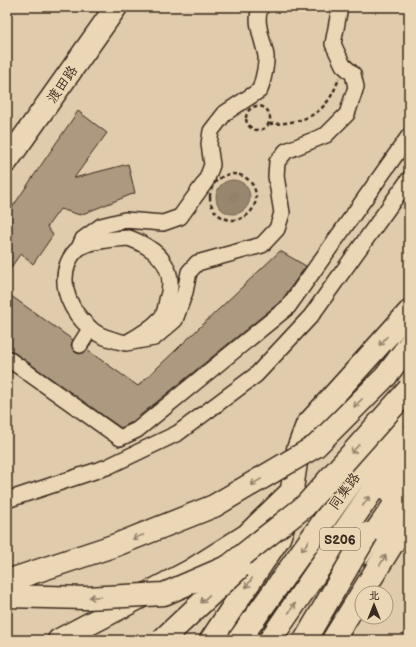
<svg xmlns="http://www.w3.org/2000/svg" width="416" height="647" font-family="'Balsamiq Sans','LXGW WenKai TC',sans-serif">
<rect width="100%" height="100%" fill="#e0ccac"/>
<filter id="ink" filterUnits="userSpaceOnUse"><feTurbulence type="fractalNoise" baseFrequency=".025" numOctaves="2"/><feDisplacementMap in="SourceGraphic" scale="8" xChannelSelector="R" yChannelSelector="G"/><feConvolveMatrix kernelMatrix="1 2 1 2 8 2 1 2 1" color-interpolation-filters="sRGB"/></filter>
<g filter="url(#ink)">
<!-- water -->
<path fill="#98866e" stroke="#73614e" d="M216 197a17 17 0 1 1 34 0a17 17 0 1 1-34 0Z"/>
<!-- building -->
<path fill="#ad9980" stroke="#3b2a1e" d="M78 111 107 133 74 178 128 164 135 193 80 215 60 209 47 227 53 235 33 264 21 253 7 273V215Z
M280 251 306 266 281 301 132 422 121 428 12 351 7 349V293L73 340 71 345 75 352 80 354 87 350 138 386Z"/>
<g fill="none" stroke-linecap="round" stroke-linejoin="round">
<!-- street casing -->
<g stroke="#3b2a1e" stroke-width="18">
<path id="street" d="M129 238C158 249 178 268 167 300 166 306 165 314 161 318 151 329 139 336 126 343 114 340 99 337 90 328 71 312 59 287 68 263 70 258 74 252 79 248 90 240 115 239 129 238Z
M79 248 83 239 101 226 125 220 163 223 180 217 206 181 212 165 209 144 211 131 225 113 260 90C263 79 267 67 266 56 264 42 253 20 261 7
M126 343 154 338 175 320 185 292 189 272 197 263 262 245 277 229 282 213 276 176 277 162 286 151 326 135 347 114 356 87 353 74 343 65 333 44 340 7
M80 345 90 329
M7 358 120 438 137 430 288 307 409 136
M7 500 107 467 178 433 256 375 311 316 409 179"/>
</g>
<!-- secondary casing -->
<g stroke="#3b2a1e" stroke-width="25">
<path id="secondary" d="M7 161 116 7
M362 593 409 517
M59 640 190 571 247 535 293 490
M211 640 279 538 289 509 298 449 307 425 409 312
M333 640 362 593"/>
</g>
<!-- highway casing -->
<g stroke="#3b2a1e" stroke-width="25">
<path id="highway" d="M386 376 409 345
M391 494 409 464
M360 554 409 484
M239 640 409 401
M270 640 409 437"/>
</g>
<!-- path -->
<path stroke="#3b2a1e" stroke-width="2.5" stroke-dasharray="4 3" stroke-linecap="butt" d="M246 118a12 12 0 1 1 24 0a12 12 0 1 1-24 0Z
M269 124C305 123 327 115 339 78
M210 197a23 23 0 1 1 46 0a23 23 0 1 1-46 0Z"/>
<!-- street -->
<use href="#street" stroke="#ebd7b5" stroke-width="15"/>
<!-- secondary -->
<use href="#secondary" stroke="#ebd7b5" stroke-width="22"/>
<!-- highway -->
<use href="#highway" stroke="#ebd7b5" stroke-width="22"/>
<!-- highway-bridge casing -->
<g stroke="#3b2a1e" stroke-width="25" stroke-linecap="butt">
<path id="highway-bridge" d="M7 581 116 545 214 506 316 446 386 376
M7 596 86 598 164 594 229 566 305 506 409 389
M162 640 240 567
M305 640 367 534"/>
</g>
<!-- highway-bridge -->
<use href="#highway-bridge" stroke="#ebd7b5" stroke-width="22"/>
</g>
<!-- trees -->
<circle fill="#94816b" cx="234" cy="196" r="5"/>
<!-- one-way arrows -->
<defs><path id="oneway-shaft" d="M-6 0H5M1.5-3L5.5 0L1.5 3" fill="none" stroke-width="1.6" stroke-linecap="round" stroke-linejoin="round"/></defs>
<g stroke="#93806a">
<use href="#oneway-shaft" transform="translate(383 341) rotate(132)"/>
<use href="#oneway-shaft" transform="translate(358 403) rotate(135)"/>
<use href="#oneway-shaft" transform="translate(355 449) rotate(132)"/>
<use href="#oneway-shaft" transform="translate(256 482) rotate(149)"/>
<use href="#oneway-shaft" transform="translate(366 501) rotate(-56)"/>
<use href="#oneway-shaft" transform="translate(138 537) rotate(158)"/>
<use href="#oneway-shaft" transform="translate(305 546) rotate(126)"/>
<use href="#oneway-shaft" transform="translate(383 560) rotate(-58)"/>
<use href="#oneway-shaft" transform="translate(249 583) rotate(124)"/>
<use href="#oneway-shaft" transform="translate(95 597) rotate(177)"/>
<use href="#oneway-shaft" transform="translate(205 599) rotate(137)"/>
<use href="#oneway-shaft" transform="translate(292 608) rotate(-56)"/>
</g>
</g>
<g text-anchor="middle" stroke-width="3" stroke-linejoin="round" paint-order="stroke">
<!-- shield labels -->
<rect fill="#ebd7b5" stroke="#705e4b" stroke-width="1" x="320" y="528" width="40" height="22" rx="3"/>
<g font-size="13" font-weight="bold" fill="#3b2a1e">
<text x="340" y="544">S206</text>
</g>
<!-- street labels -->
<g font-size="14" fill="#3b2a1e" stroke="#ebd7b5">
<text transform="translate(62 84) rotate(-55)" y="5">渡田路</text>
<text transform="translate(344 491) rotate(-54)" y="5">同集路</text>
</g>
</g>
<!-- margin -->
<rect width="416" height="647" fill="none" stroke="#ebd7b5" stroke-width="24"/>
<rect x="12" y="12" width="392" height="623" fill="none" stroke="#3b2a1e" stroke-width="1.5" filter="url(#ink)"/>
<!-- north arrow -->
<g transform="translate(374 605)"><circle r="19" fill="#ebd7b5" stroke="#a59279"/>
<path d="M0-3L7 15L0 10L-7 15Z" fill="#3b2a1e"/>
<text y="-6" font-size="11" font-weight="bold" text-anchor="middle" fill="#3b2a1e">北</text>
</g>
</svg>
